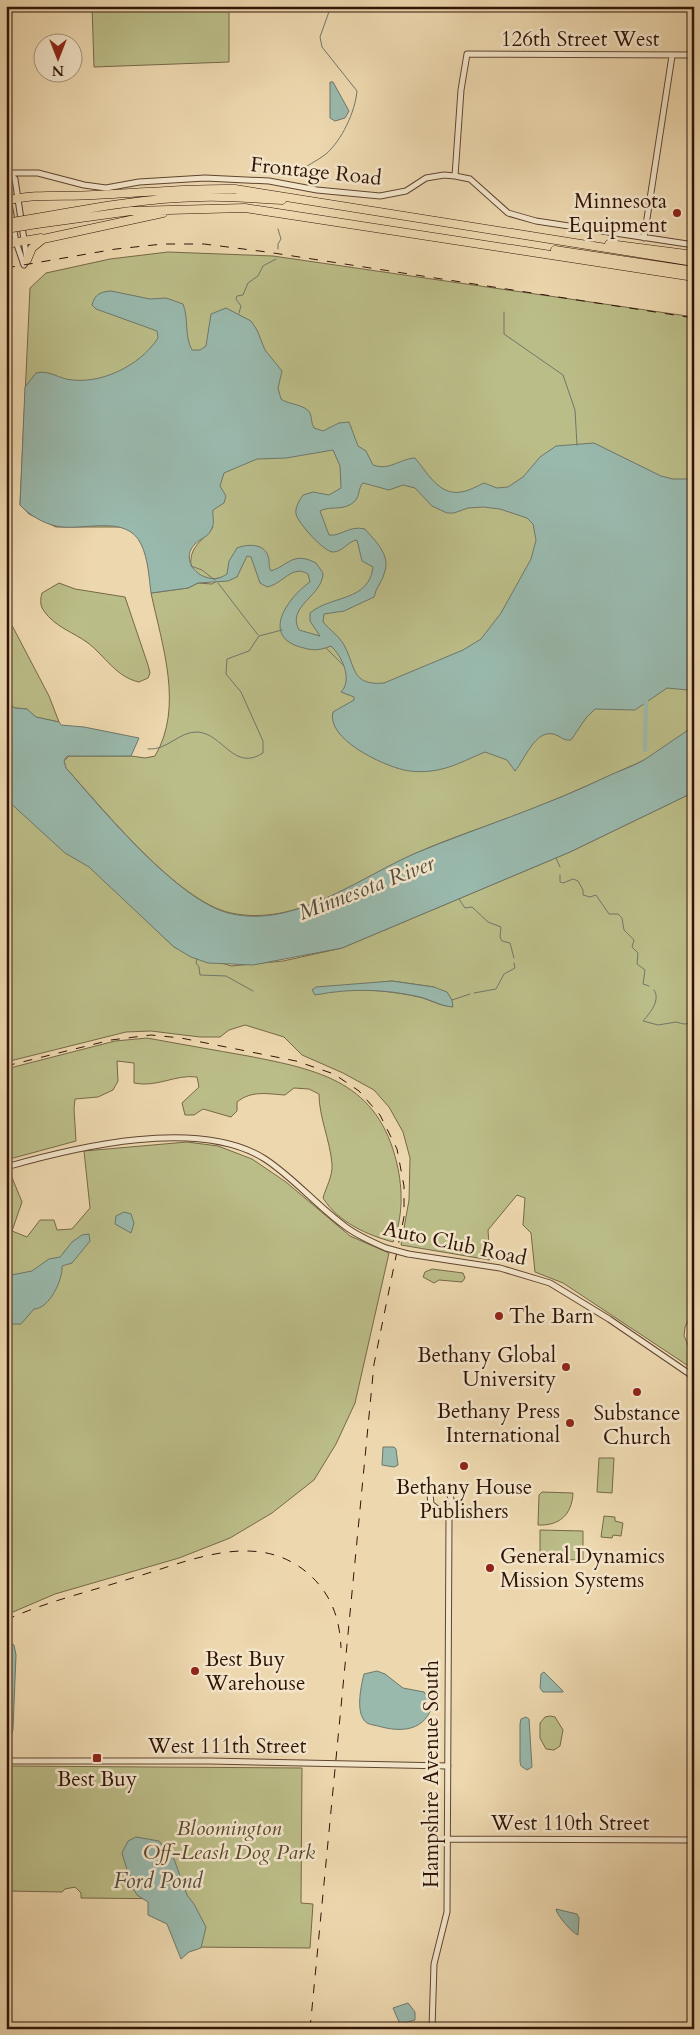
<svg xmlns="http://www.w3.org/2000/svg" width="700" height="2035" font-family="Cardo,serif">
<rect width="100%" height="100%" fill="#edd7ae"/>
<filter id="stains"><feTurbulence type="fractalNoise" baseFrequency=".004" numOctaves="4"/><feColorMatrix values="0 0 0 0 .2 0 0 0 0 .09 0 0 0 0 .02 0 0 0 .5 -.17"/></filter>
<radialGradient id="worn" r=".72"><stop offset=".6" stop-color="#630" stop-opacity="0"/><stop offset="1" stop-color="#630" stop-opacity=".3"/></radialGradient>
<!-- green -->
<path fill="#bbbd88" stroke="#766848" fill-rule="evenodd" d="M92 6H229V62L94 67Z
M168 252 273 256 694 317V726C678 737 658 754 640 762 608 776 577 791 544 804 501 822 456 835 414 854 357 880 296 927 231 913 178 902 103 809 66 768L64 761 69 756H131L145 758 155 756C184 707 162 645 151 593L188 588 198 583 212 584 223 577C211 581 197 578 191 566 189 546 202 542 213 527H56L29 514 20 505 30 288 46 273 110 259Z
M59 583 75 589 125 597 148 665 150 673 148 678 139 682C116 677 105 656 88 643 73 632 55 627 44 611 40 606 40 600 42 593Z
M6 614 49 696 59 722 35 717 27 709 15 708 6 703Z
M40 791 141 915 174 947 231 966 283 961 342 948 570 852 694 792V1309L685 1327 684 1336C688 1343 694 1361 693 1369L563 1283 535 1272 531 1233 523 1225 525 1198 517 1195 488 1230 490 1260 401 1245 409 1200 410 1158 403 1132 389 1107 374 1090 343 1073 302 1055 284 1037 245 1025 229 1030 220 1037H200L151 1031 126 1032 6 1062V799L19 809ZM392 981 434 987 453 1006C440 1007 432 1000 419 997 393 991 365 989 338 990L358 985Z
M147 1038C180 1044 214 1050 248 1056 320 1070 378 1082 397 1164 403 1190 403 1217 393 1242 367 1235 338 1222 323 1198 326 1187 333 1176 332 1164 330 1140 319 1117 319 1094L309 1089 294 1088 285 1095C267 1094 252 1090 237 1102V1111L231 1117 203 1109 194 1115H185L182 1103 199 1087 197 1077C176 1074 156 1088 134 1083V1063L117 1061 118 1081 113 1090 98 1097 75 1099 74 1109 76 1141 6 1160V1069L115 1041Z
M187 1142 218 1146 252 1159 286 1182 350 1236 389 1253 355 1403 336 1444 314 1480 272 1513 230 1538 179 1558 55 1594 6 1615V1176L11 1175 22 1202 12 1231 27 1237 40 1220H54L57 1230 72 1229 90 1208 84 1151Z
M432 1269 463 1273 465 1278 462 1282 439 1280 434 1283 423 1277 425 1272Z
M599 1458H614L612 1493 597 1492Z
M542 1492 573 1493C572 1515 559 1526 538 1525L539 1495Z
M604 1516 615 1517V1521L623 1523 621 1536 613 1535 612 1538 601 1537Z
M540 1530 583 1531V1560L540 1559Z
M550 1716 555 1717 563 1730 560 1746 554 1750 546 1749 540 1738V1723L545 1717Z
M6 1766 302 1768 301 1903 313 1904 310 1948 186 1947 185 1899 81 1898V1893L75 1887 65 1889 62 1892 6 1891Z"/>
<!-- water -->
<path fill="#99b9ad" stroke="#6f776b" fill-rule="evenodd" d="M330 82H333L349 111 345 118 335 121 330 118Z
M111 291 150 299 166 298 183 304C189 319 184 336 192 350H200L206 346 211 314 226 308 251 321 257 330 265 350 282 371 278 388 281 399C289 405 305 404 310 413 312 418 311 423 314 428L323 431 339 423 349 422 358 446 366 451 373 465C390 471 399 459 415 458 427 472 439 496 461 492 469 491 477 486 484 483L497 488 508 487 523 477 540 457 556 446 594 443 661 476 673 479H694V685L688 690 667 688 635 710 595 709 586 718 571 740C563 741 561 736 553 734 535 730 525 759 515 771L507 760 485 752C468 759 450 769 431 771 423 772 413 772 404 770 382 765 326 739 333 712L354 700V697L341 692C353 680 342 656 331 646 321 650 314 651 304 648 259 638 287 598 310 582L308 574C292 564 283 584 267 587L260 583 251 557 247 556 237 577 228 581 198 583 188 588 151 593C149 577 148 558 141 544 126 513 82 532 56 526 43 523 29 515 20 505L25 387 36 373C47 370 55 376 66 379 99 386 140 366 158 338L157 331 96 309 92 305C95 294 100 292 111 291ZM333 450 340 466 341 488 329 495 313 492 303 495C299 501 295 507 296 514 298 523 324 552 333 552 343 552 348 541 357 540L362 561 373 567C369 602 331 595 310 613V621L320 636 299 630C286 606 323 596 323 573L316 563C293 551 289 565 271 571 268 566 270 561 268 556 264 543 247 544 237 548L229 561 227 574C221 578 215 580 209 578 193 575 182 557 195 544 201 538 209 537 212 528 215 522 212 516 213 510L224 503 226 496 220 486 224 473 257 459 286 458ZM363 483 389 490 403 485 415 488 432 506 447 513H454L468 508 483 507 500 509 527 518 533 524 536 540 531 559 501 613 481 639 463 650 384 683C351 686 356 667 344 645 339 636 330 630 323 622L324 614 344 611 374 597C376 587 383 581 385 571 390 554 375 541 365 529 349 525 340 537 329 535L320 511C331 505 344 512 355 501 360 496 358 488 363 483Z
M6 703 15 708 27 709 36 717 59 722 61 725 84 727 139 738 131 756H67L64 761 66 768C102 809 176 899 228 913 293 930 360 877 416 853 479 827 544 807 606 777 618 771 632 767 644 760 661 749 677 737 694 726V792L570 852 342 948 253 965 208 963 191 957 174 947 89 867 65 853 6 799Z
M392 981 434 987 447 992 452 1000 453 1007C440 1006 432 1000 420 997 385 989 351 988 315 995L312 990 316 987Z
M124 1212 131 1214 134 1223 131 1233 115 1224 116 1216Z
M89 1234 90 1241 72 1263 62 1266C63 1280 49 1309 34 1309L21 1324H11L6 1327V1276L32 1271 49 1259 60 1257 72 1242 82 1235Z
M383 1447H394L396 1449 398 1465 394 1467 382 1465Z
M7 1641 14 1645 16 1655 13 1729 12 1734 6 1735Z
M377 1671 385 1674 403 1688 424 1692 433 1703C426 1731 402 1733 378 1726 373 1725 366 1724 364 1720 356 1710 361 1686 364 1674Z
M544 1672 563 1691V1692H543L540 1688 541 1674Z
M526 1717 529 1719 532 1767 527 1770 521 1766 520 1762V1724L521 1719Z
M136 1837 159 1841 174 1859 187 1895 194 1904 206 1927 201 1948 189 1952 181 1959 167 1924 148 1915V1902L137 1895 133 1888 135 1880 128 1873 122 1853 128 1841Z
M556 1909 577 1914 579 1918 578 1935C572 1933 556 1914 556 1909Z
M408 2003 415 2012V2020L400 2024 393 2008Z"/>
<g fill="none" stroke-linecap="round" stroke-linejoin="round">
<!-- stream -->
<path stroke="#6f776b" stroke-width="1" d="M296 173C306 166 317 161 326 154 342 140 355 112 357 91L322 47 320 37 331 6
M278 249V244L281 239 278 229
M504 312V334L563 375 575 410 577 445
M239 313 241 306 236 299 237 296 243 295 248 283 258 276 263 266 276 259
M191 566 202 570 215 580
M218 583 258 635
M326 648 343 665
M148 749C167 751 179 731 198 732 223 734 234 772 263 753V741L241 692 226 674 227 659 249 651 259 636 282 630
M556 858 560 867
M560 875V882L563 883 573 879 578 881 583 890V895L590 897 596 895 609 914H618L622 918 624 930 634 940 632 947 638 953 637 964 645 970 643 984 649 986
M459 899 465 908 472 907 488 922 501 927 500 937 502 941 510 943 514 958
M197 959 196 963 199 967 200 975 226 976 253 991
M654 990C661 1000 650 1013 643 1021L658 1025 676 1022 684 1024 694 1023
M474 993 496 989 504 974 515 968 514 963
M452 1000 470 994"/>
<!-- canal -->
<path stroke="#99b9ad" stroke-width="4" d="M645 750 646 699"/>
<!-- tertiary casing -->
<g stroke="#604531" stroke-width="7">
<path id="tertiary" d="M6 173H38L84 185 106 188 139 182 205 178 269 181 317 190 380 196 406 191 426 178 444 175 455 176 470 179 508 213 536 221 694 245
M455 176 461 90 467 54 694 55
M6 177 8 173 15 179 26 253 27 260 24 265 16 242 6 188
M644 238 672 56
M6 1167C76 1147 199 1117 265 1159 294 1178 317 1206 346 1227 358 1236 372 1242 386 1248
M408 1254 500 1268 550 1283 609 1319 694 1377
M6 1761H210L448 1766
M447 1839 694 1840
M432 2029 434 1964 447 1912 449 1518 452 1504 449 1490C441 1486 436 1489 430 1494L431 1504 449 1518"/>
</g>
<!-- motorway casing -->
<g stroke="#311407" stroke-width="9">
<path id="motorway" d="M6 201C34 193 65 197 94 195 141 193 187 188 235 189L694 262
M36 218C91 208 146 198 202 197 229 196 256 199 282 200
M37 224 131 211 245 208 694 277
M6 244 41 238
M609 244 694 255
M555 250 694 271
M27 260 32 248 43 239 163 213"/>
</g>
<!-- tertiary -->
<use href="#tertiary" stroke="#f3e5ca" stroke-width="5"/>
<!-- motorway -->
<use href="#motorway" stroke="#edd7ae" stroke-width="8"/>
<!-- rail -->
<path stroke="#311407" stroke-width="1" stroke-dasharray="9 9" stroke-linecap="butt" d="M6 268 116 249 163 244H204L267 252 694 318
M6 1066 111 1040 151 1035 181 1038 296 1061 334 1074 359 1091 380 1115 397 1149 404 1186V1217L374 1364 310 2029
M6 1620C45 1602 88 1592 129 1579 188 1562 258 1527 311 1576 332 1596 340 1620 341 1648"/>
<!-- tertiary-bridge casing -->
<g stroke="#604531" stroke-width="7" stroke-linecap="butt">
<path id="tertiary-bridge" d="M386 1248 408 1254"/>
</g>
<!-- motorway-bridge casing -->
<g stroke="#311407" stroke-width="9" stroke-linecap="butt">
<path id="motorway-bridge" d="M6 223 36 218
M6 229 37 224"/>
</g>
<!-- tertiary-bridge -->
<use href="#tertiary-bridge" stroke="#f3e5ca" stroke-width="5"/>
<!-- motorway-bridge -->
<use href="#motorway-bridge" stroke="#edd7ae" stroke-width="8"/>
</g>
<!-- markers -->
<g fill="#8f2418" stroke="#f3e5ca" stroke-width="2">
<circle cx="677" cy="213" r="5"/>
<circle cx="499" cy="1316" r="5"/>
<circle cx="566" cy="1367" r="5"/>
<circle cx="637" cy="1392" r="5"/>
<circle cx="570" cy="1423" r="5"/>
<circle cx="464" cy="1466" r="5"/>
<circle cx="490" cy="1568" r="5"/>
<circle cx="195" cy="1671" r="5"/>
<rect x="92" y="1753" width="10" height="10" rx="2.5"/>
</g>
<g text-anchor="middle" stroke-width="5" stroke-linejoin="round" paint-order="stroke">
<!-- street labels -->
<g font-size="21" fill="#311407" stroke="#f3e5ca">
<text x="580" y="46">126th Street West</text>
<text transform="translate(316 171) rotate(6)" y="7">Frontage Road</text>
<text transform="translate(455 1243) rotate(12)" y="7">Auto Club Road</text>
<text x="227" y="1753">West 111th Street</text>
<text transform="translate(431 1774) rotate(-90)" y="7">Hampshire Avenue South</text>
<text x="570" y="1830">West 110th Street</text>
</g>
<!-- poi labels -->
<g font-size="21" fill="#311407" stroke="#f3e5ca" text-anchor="end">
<text x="667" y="208">Minnesota<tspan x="667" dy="24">Equipment</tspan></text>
<text x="509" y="1323" text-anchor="start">The Barn</text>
<text x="556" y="1362">Bethany Global<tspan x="556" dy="24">University</tspan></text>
<text x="560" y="1418">Bethany Press<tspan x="560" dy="24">International</tspan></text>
<text x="637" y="1420" text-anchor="middle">Substance<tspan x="637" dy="24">Church</tspan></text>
<text x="464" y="1494" text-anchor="middle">Bethany House<tspan x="464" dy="24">Publishers</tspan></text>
<text x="500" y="1563" text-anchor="start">General Dynamics<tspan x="500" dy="24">Mission Systems</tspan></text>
<text x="205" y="1666" text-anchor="start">Best Buy<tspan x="205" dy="24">Warehouse</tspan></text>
<text x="97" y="1786" text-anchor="middle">Best Buy</text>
</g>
<!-- park labels -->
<g font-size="21" font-style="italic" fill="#5a472e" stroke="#f3e5ca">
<text x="229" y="1835">Bloomington<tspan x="229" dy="24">Off-Leash Dog Park</tspan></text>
</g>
<!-- water labels -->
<g font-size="22" font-style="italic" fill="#554e41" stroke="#f3e5ca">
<text transform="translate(366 887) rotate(-21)" y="8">Minnesota River</text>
<text x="158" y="1888">Ford Pond</text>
</g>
</g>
<!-- margin -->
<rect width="700" height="2035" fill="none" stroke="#edd7ae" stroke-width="25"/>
<rect x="8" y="8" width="685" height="2020" fill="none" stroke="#311407" stroke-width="2.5"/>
<rect x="12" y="12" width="675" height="2010" fill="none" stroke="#311407"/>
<!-- north arrow -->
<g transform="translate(58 58) rotate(180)"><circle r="24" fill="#f3e5ca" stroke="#a5917c"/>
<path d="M0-4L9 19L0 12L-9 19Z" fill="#8f2418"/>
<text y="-8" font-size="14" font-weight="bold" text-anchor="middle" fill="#311407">N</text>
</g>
<rect width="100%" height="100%" filter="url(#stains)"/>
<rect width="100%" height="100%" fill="url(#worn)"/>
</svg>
